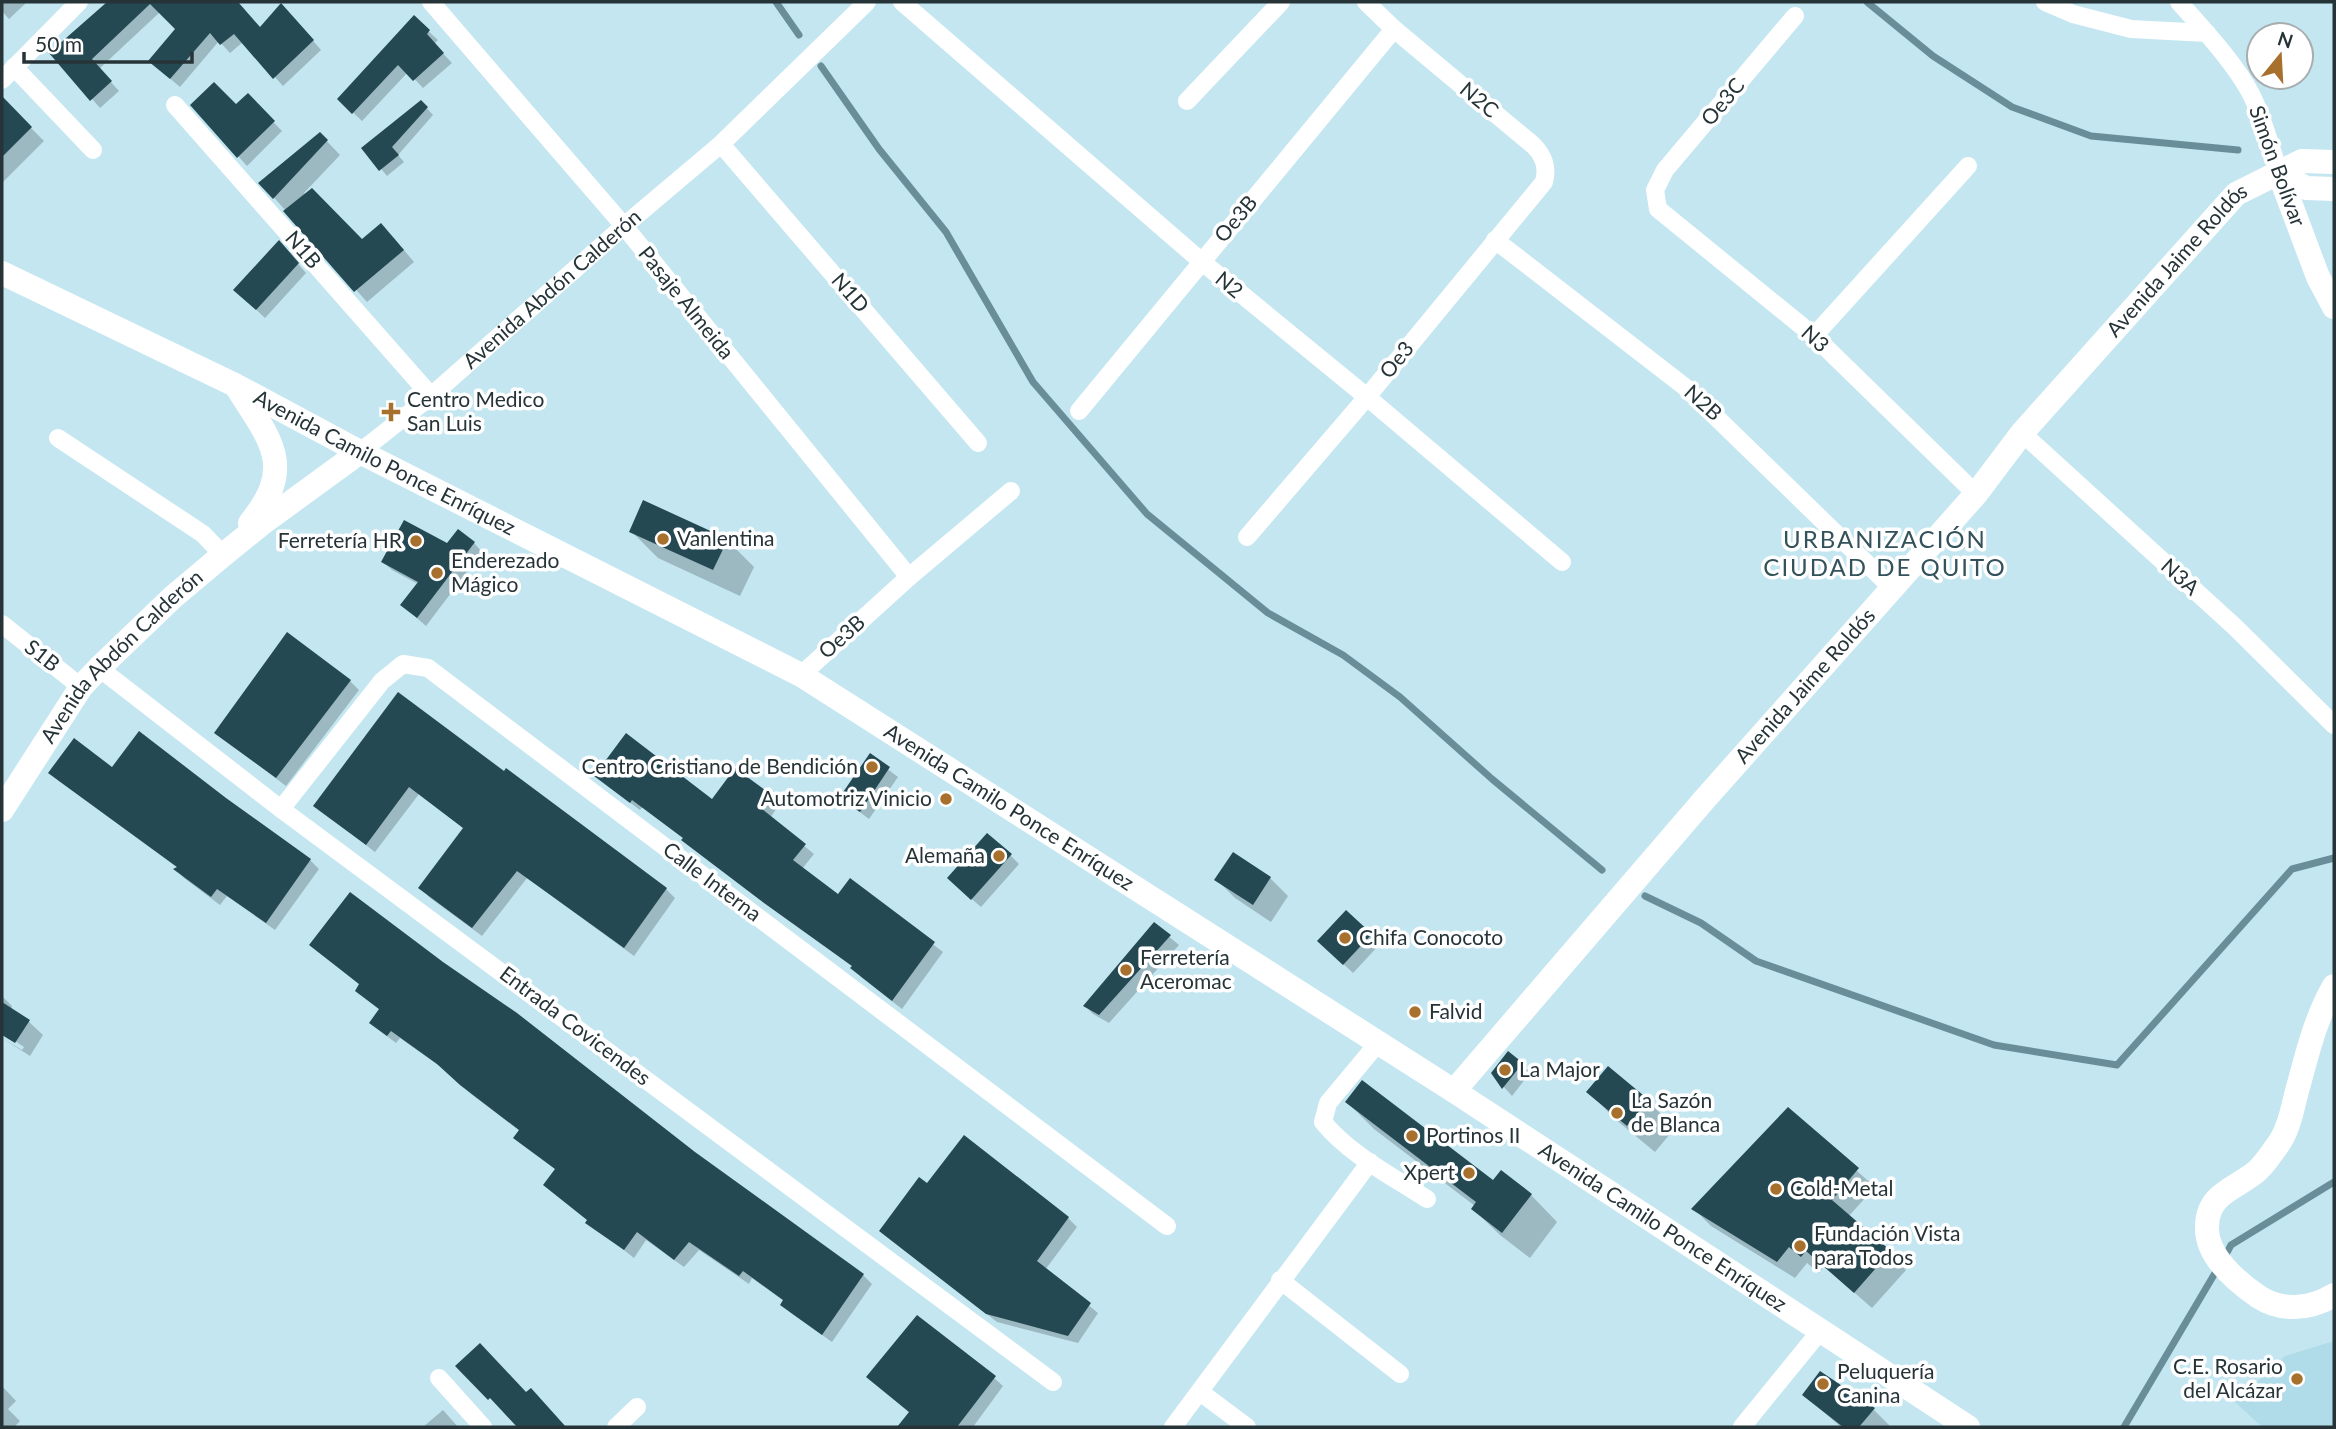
<svg xmlns="http://www.w3.org/2000/svg" width="2336" height="1429" font-family="Lato,sans-serif">
<rect width="100%" height="100%" fill="#c3e6f1"/>
<!-- built -->
<path fill="#b0dbe8" d="M2334 1341V1427H2262L2235 1402 2285 1356Z"/>
<!-- shadow -->
<path fill="#0003" d="M2 2H27L9 19 2 11Z
M109 2 117 5 120 2H238L260 28 290 14 321 50 283 86 243 42 230 53 219 41 180 87 159 69 178 29 160 12 99 69 119 91 100 108 52 53Z
M414 18 438 40 434 44 452 63 423 88 408 72 362 121 339 99Z
M248 96 282 131 247 166 193 105 236 106Z
M421 102 433 115 398 155 404 162 387 176 364 148Z
M7 104 44 141 2 183V109Z
M320 134 340 155 304 193 362 241 393 237 414 262 367 302 261 183Z
M287 251 306 273 265 318 244 298Z
M631 531 727 540 754 567 740 596 658 558Z
M474 543 482 552 426 626 402 605 418 584 392 570 383 562 448 545Z
M350 681 359 690 286 786 216 733Z
M399 694 505 774 666 889 675 898 634 956 527 878 482 936 429 897 421 888 465 829 419 794 375 852 315 806Z
M870 756 898 777 869 819 841 798Z
M112 769 225 800 310 860 319 869 275 930 227 896 220 905 184 878 176 869 178 868 59 781 50 773Z
M605 784 713 801 771 797 779 805 770 818 814 854 802 869 838 896 850 881 943 952 902 1009 861 977 853 967 692 848 684 839 642 807 640 810Z
M1010 855 1019 864 981 907 958 887Z
M1270 878 1288 896 1271 922 1235 898 1217 880Z
M1346 912 1380 944 1353 973 1319 941Z
M1155 925 1179 945 1109 1023 1093 1014 1085 1006Z
M311 945 694 1154 863 1275 872 1284 832 1342 791 1313 782 1304 784 1301 752 1278 749 1284 699 1250 684 1267 646 1240 634 1258 588 1222 589 1221 556 1170 520 1131 471 1094 448 1072 400 1038 396 1043 380 1031 371 1023 381 1011 357 991 360 985Z
M2 996 12 1006 11 1010 29 1022 43 1035 30 1056 2 1038 22 1050 24 1047 2 1032Z
M1522 1064 1530 1073 1512 1096 1495 1077Z
M1589 1092 1648 1101 1675 1128 1655 1152 1615 1119Z
M1347 1102 1493 1182 1531 1195 1557 1222 1530 1258 1500 1235 1473 1209 1475 1206 1374 1129Z
M1788 1110 1875 1187 1848 1217 1906 1270 1872 1308 1824 1266 1819 1273 1807 1263 1795 1278 1711 1226 1694 1209Z
M927 1185 1068 1218 1077 1227 1045 1270 1098 1313 1078 1343 997 1322 881 1231Z
M1821 1373 1874 1410 1891 1427H1841L1804 1395Z
M868 1377 994 1378 1003 1386 973 1427H900L910 1413Z
M2 1386 16 1401 8 1409 20 1421 14 1427H2Z
M443 1410 458 1427H423Z"/>
<g fill="none" stroke-linecap="round" stroke-linejoin="round">
<!-- stream -->
<path stroke="#698e9a" stroke-width="7" d="M776 2 799 35
M1867 2 1933 56 2012 107 2091 136 2238 150
M821 66 879 149 946 232 1033 382 1147 514 1268 613 1343 655 1400 697 1492 779 1602 870
M1645 896 1701 923 1756 961 1994 1045 2117 1065 2292 869 2334 858
M2224 1258 2231 1245 2334 1182
M2124 1427 2218 1268"/>
</g>
<!-- building -->
<path fill="#254953" d="M107 2H238L260 27 281 3 314 40 273 79 234 34 220 45 210 33 170 79 148 61 175 29 150 4 92 59 112 81 90 101 49 53Z
M414 15 430 30 427 34 444 53 413 81 398 65 352 114 337 99Z
M214 82 236 104 248 93 275 121 237 158 190 105Z
M2 96 32 127 2 157Z
M421 100 428 107 392 147 399 155 379 171 361 148Z
M320 132 328 140 273 199 258 183Z
M312 188 362 239 381 223 404 250 354 292 283 211Z
M279 240 299 263 256 310 233 290Z
M643 500 728 539 713 570 629 532Z
M404 520 447 543 458 529 475 542 417 618 400 605 418 582 381 562Z
M287 632 351 680 276 778 214 733Z
M398 692 504 771 506 768 667 888 624 948 517 871 472 928 418 888 463 828 409 787 366 845 313 806Z
M139 731 226 798 311 859 266 923 217 889 211 897 173 869 177 867 48 773 74 738 112 767Z
M626 733 712 799 735 768 772 795 762 809 806 844 793 860 838 894 850 878 935 942 892 1001 850 968 852 966 764 903 681 840 683 838 632 800 630 803 594 776Z
M870 753 890 767 860 812 839 798Z
M987 833 1012 854 971 900 947 878Z
M1233 852 1271 877 1253 905 1214 880Z
M350 892 443 962 517 1013 695 1152 864 1274 822 1335 780 1305 783 1300 743 1271 739 1276 689 1242 674 1260 637 1232 624 1250 585 1223 587 1220 543 1185 555 1169 513 1138 519 1130 460 1085 437 1064 391 1031 387 1036 369 1023 379 1009 355 991 359 984 309 945Z
M1346 910 1372 934 1343 965 1317 941Z
M1154 922 1171 935 1099 1015 1083 1006Z
M2 1002 30 1020 15 1043 2 1035Z
M1508 1051 1523 1063 1502 1089 1491 1073Z
M1608 1066 1649 1100 1627 1126 1586 1092Z
M1362 1080 1493 1180 1501 1170 1532 1194 1502 1233 1471 1209 1476 1202 1345 1102Z
M1788 1107 1859 1168 1832 1200 1891 1251 1854 1293 1806 1251 1801 1257 1789 1247 1777 1262 1691 1209Z
M964 1135 1069 1217 1037 1261 1091 1303 1068 1336 986 1314 879 1231 919 1177 927 1183Z
M917 1315 996 1376 957 1427H897L909 1412 866 1377Z
M480 1343 526 1392 531 1388 566 1427H517L490 1398 488 1400 455 1366Z
M1820 1371 1875 1408 1859 1427H1843L1802 1395Z"/>
<g fill="none" stroke-linecap="round" stroke-linejoin="round">
<!-- street -->
<g stroke="#fff" stroke-width="18">
<path d="M431 2 624 226 909 577"/>
<path d="M902 2 1201 261 1367 397 1562 562"/>
<path d="M2045 2 2073 14 2131 29 2207 33"/>
<path d="M2179 2C2203 29 2236 64 2252 96 2264 121 2271 147 2279 173"/>
<path d="M1795 16 1665 170 1655 190 1658 209 1814 336 1976 494"/>
<path d="M14 67 93 150"/>
<path d="M2 80 79 2"/>
<path d="M1187 101 1281 2"/>
<path d="M175 105 431 396"/>
<path d="M721 144 978 443"/>
<path d="M1495 240 1685 387 1892 588"/>
<path d="M1814 336 1968 166"/>
<path d="M1079 411 1394 29"/>
<path d="M2022 433 2235 627 2334 725"/>
<path d="M58 438 203 534 223 555"/>
<path id="s1" d="M360 452 431 396 624 226 721 144 867 2"/>
<path d="M1247 537 1367 397 1544 182C1548 167 1544 156 1533 145L1394 29 1366 2"/>
<path d="M2 624 81 687"/>
<path d="M99 668 281 809 1053 1382"/>
<path d="M801 675 909 577 1011 491"/>
<path d="M281 809 382 681 403 664 428 668 1167 1226"/>
<path d="M1378 1043 1328 1103 1323 1122C1350 1155 1392 1176 1427 1199"/>
<path d="M1280 1280 1400 1374"/>
<path d="M439 1378 483 1427"/>
<path d="M1200 1392 1247 1427"/>
<path d="M616 1427 637 1407"/>
<path d="M1173 1427 1370 1162"/>
<path d="M1742 1427 1821 1330"/>
</g>
<!-- secondary -->
<g stroke="#fff" stroke-width="24">
<path d="M2279 173 2318 277 2334 307"/>
<path d="M2279 173 2306 188 2334 189"/>
<path id="s2" d="M2 273 235 385 360 452 801 675 1454 1091 1968 1427"/>
<path d="M238 389C271 441 296 467 250 523"/>
<path id="s3" d="M2 810 81 687 99 668 173 597 223 555 264 522 360 452"/>
<path d="M2334 986C2315 1019 2307 1055 2297 1091 2292 1110 2289 1130 2277 1146 2271 1154 2265 1164 2257 1171 2236 1189 2207 1193 2207 1227 2206 1256 2237 1282 2259 1297 2282 1312 2311 1309 2334 1295"/>
<path id="s4" d="M1454 1091 1704 800 1976 494 2022 433 2236 194 2302 161 2334 162"/>
</g>
</g>
<!-- markers -->
<g fill="#a7702c" stroke="#fff" stroke-width="2.5">
<path d="M387.5 401.5h7v7h7v7h-7v7h-7v-7h-7v-7h7z"/>
<circle cx="663" cy="539" r="7"/>
<circle cx="416" cy="541" r="7"/>
<circle cx="437" cy="573" r="7"/>
<circle cx="872" cy="767" r="7"/>
<circle cx="946" cy="799" r="7"/>
<circle cx="999" cy="856" r="7"/>
<circle cx="1345" cy="938" r="7"/>
<circle cx="1126" cy="970" r="7"/>
<circle cx="1415" cy="1012" r="7"/>
<circle cx="1505" cy="1070" r="7"/>
<circle cx="1617" cy="1113" r="7"/>
<circle cx="1412" cy="1136" r="7"/>
<circle cx="1469" cy="1173" r="7"/>
<circle cx="1776" cy="1189" r="7"/>
<circle cx="1800" cy="1246" r="7"/>
<circle cx="2297" cy="1379" r="7"/>
<circle cx="1823" cy="1384" r="7"/>
</g>
<g text-anchor="middle" stroke-width="7" stroke-linejoin="round" paint-order="stroke">
<!-- street labels -->
<g font-size="21" fill="#263438" stroke="#fff">
<text transform="translate(1479 100) rotate(40)" y="7">N2C</text>
<text transform="translate(1723 102) rotate(-50)" y="7">Oe3C</text>
<text transform="translate(2277 166) rotate(70)" y="7">Simón Bolívar</text>
<text transform="translate(1236 219) rotate(-50)" y="7">Oe3B</text>
<text transform="translate(303 250) rotate(49)" y="7">N1B</text>
<text dy="7" stroke="none"><textPath href="#s4" startOffset="1102">Avenida Jaime Roldós</textPath></text>
<text transform="translate(1229 285) rotate(39)" y="7">N2</text>
<text dy="7" stroke="none"><textPath href="#s1" startOffset="252">Avenida Abdón Calderón</textPath></text>
<text transform="translate(850 293) rotate(49)" y="7">N1D</text>
<text transform="translate(686 303) rotate(51)" y="7">Pasaje Almeida</text>
<text transform="translate(1815 339) rotate(42)" y="7">N3</text>
<text transform="translate(1397 360) rotate(-51)" y="7">Oe3</text>
<text transform="translate(1703 403) rotate(42)" y="7">N2B</text>
<text dy="7" stroke="none"><textPath href="#s2" startOffset="427">Avenida Camilo Ponce Enríquez</textPath></text>
<text transform="translate(2180 577) rotate(42)" y="7">N3A</text>
<text transform="translate(842 637) rotate(-42)" y="7">Oe3B</text>
<text transform="translate(42 656) rotate(38)" y="7">S1B</text>
<text dy="7" stroke="none"><textPath href="#s3" startOffset="196">Avenida Abdón Calderón</textPath></text>
<text dy="7" stroke="none"><textPath href="#s4" startOffset="536">Avenida Jaime Roldós</textPath></text>
<text dy="7" stroke="none"><textPath href="#s2" startOffset="1141">Avenida Camilo Ponce Enríquez</textPath></text>
<text transform="translate(712 882) rotate(37)" y="7">Calle Interna</text>
<text transform="translate(575 1026) rotate(37)" y="7">Entrada Covicendes</text>
<text dy="7" stroke="none"><textPath href="#s2" startOffset="1918">Avenida Camilo Ponce Enríquez</textPath></text>
</g>
<!-- poi labels -->
<g font-size="21" fill="#263438" stroke="#fff" text-anchor="start">
<text x="407" y="407">Centro Medico<tspan x="407" dy="24">San Luis</tspan></text>
<text x="677" y="546">Vanlentina</text>
<text x="402" y="548" text-anchor="end">Ferretería HR</text>
<text x="451" y="568">Enderezado<tspan x="451" dy="24">Mágico</tspan></text>
<text x="858" y="774" text-anchor="end">Centro Cristiano de Bendición</text>
<text x="932" y="806" text-anchor="end">Automotriz Vinicio</text>
<text x="985" y="863" text-anchor="end">Alemaña</text>
<text x="1359" y="945">Chifa Conocoto</text>
<text x="1140" y="965">Ferretería<tspan x="1140" dy="24">Aceromac</tspan></text>
<text x="1429" y="1019">Falvid</text>
<text x="1519" y="1077">La Major</text>
<text x="1631" y="1108">La Sazón<tspan x="1631" dy="24">de Blanca</tspan></text>
<text x="1426" y="1143">Portinos II</text>
<text x="1455" y="1180" text-anchor="end">Xpert</text>
<text x="1790" y="1196">Cold-Metal</text>
<text x="1814" y="1241">Fundación Vista<tspan x="1814" dy="24">para Todos</tspan></text>
<text x="2283" y="1374" text-anchor="end">C.E. Rosario<tspan x="2283" dy="24">del Alcázar</tspan></text>
<text x="1837" y="1379">Peluquería<tspan x="1837" dy="24">Canina</tspan></text>
</g>
<!-- quarter labels -->
<g font-size="24" letter-spacing="2" fill="#33525b" stroke="#fff">
<text x="1885" y="548">URBANIZACIÓN<tspan x="1885" dy="28">CIUDAD DE QUITO</tspan></text>
</g>
</g>
<!-- border -->
<rect width="2336" height="1429" fill="none" stroke="#263438" stroke-width="7"/>
<!-- north arrow -->
<g transform="translate(2280 56) rotate(18)"><circle r="33" fill="#ffffff" stroke="#a8aeaf" stroke-width="2"/>
<path d="M0-5L12 26L0 18L-12 26Z" fill="#a7702c"/>
<text y="-10" font-size="19" font-weight="bold" text-anchor="middle" fill="#263438">N</text>
</g>
<!-- scale -->
<path d="M24 52v10h168v-10" fill="none" stroke="#263438" stroke-width="3.5"/>
<text x="35" y="52" font-size="21" fill="#263438" stroke="#ffffff" stroke-width="5" paint-order="stroke">50 m</text>
</svg>
